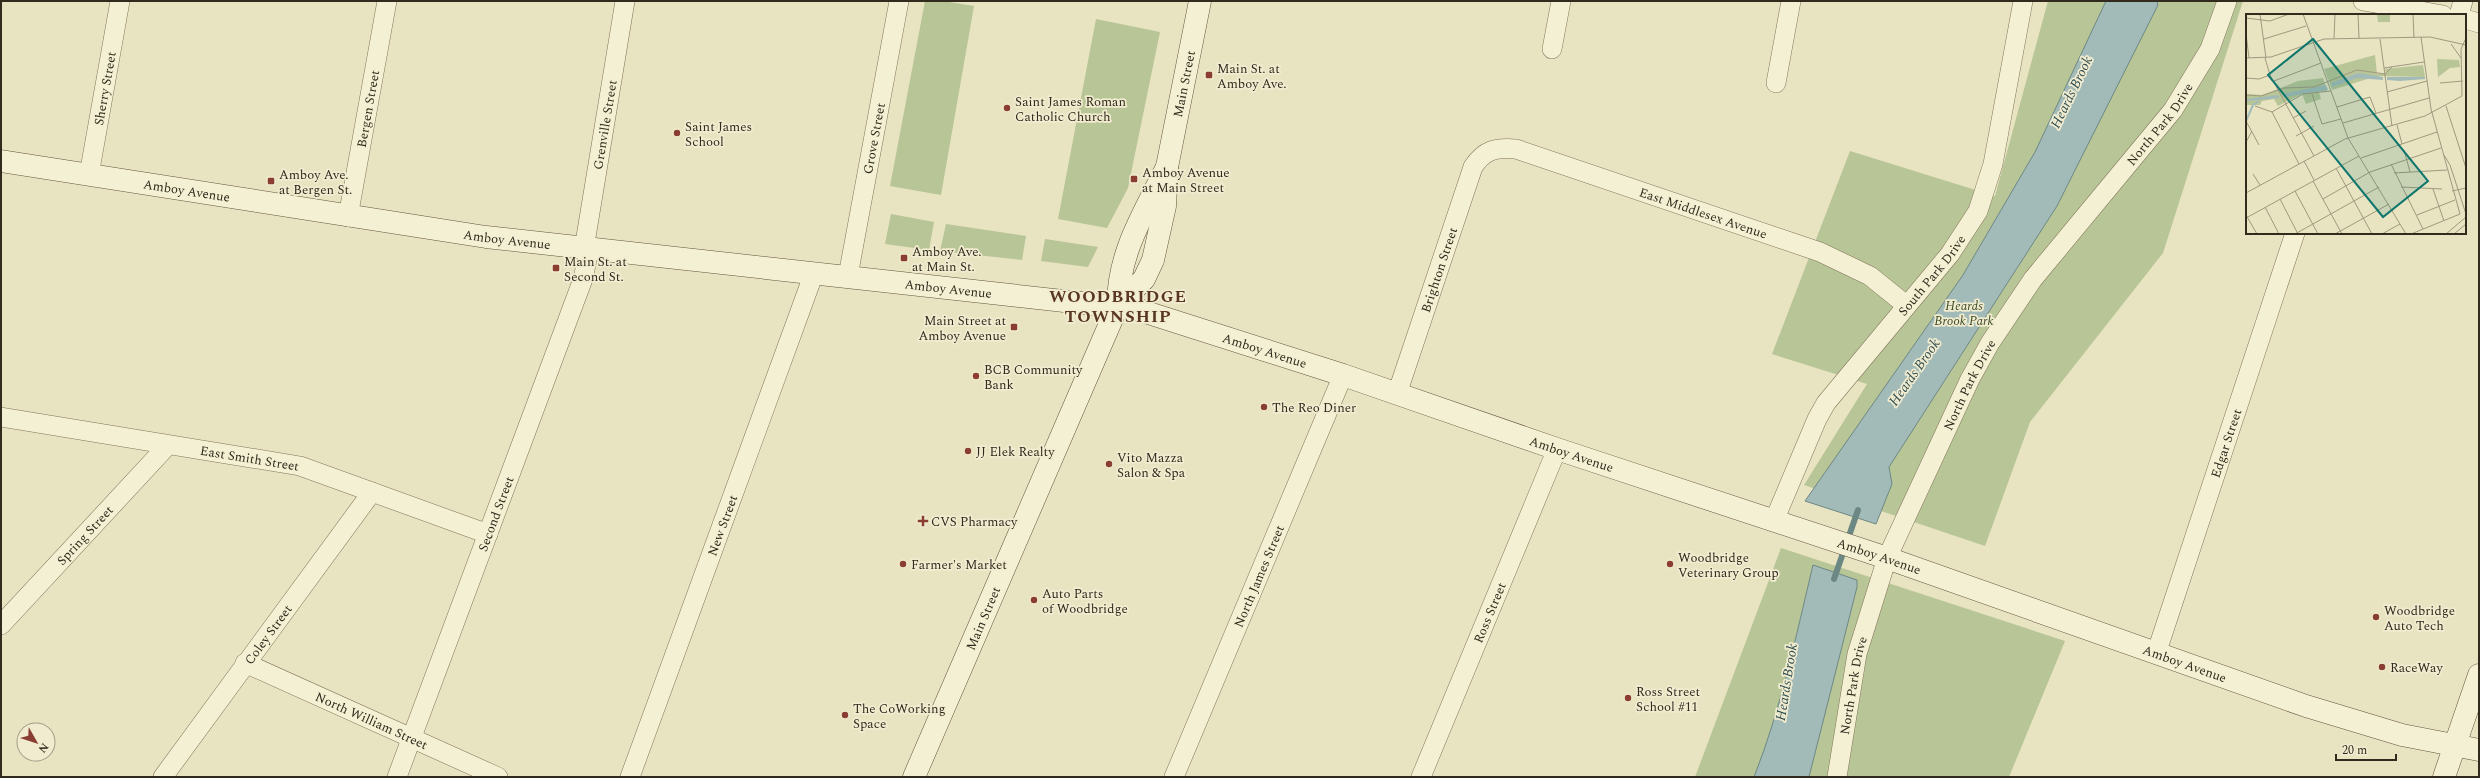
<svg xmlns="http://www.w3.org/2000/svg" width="2480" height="778" font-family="Spectral,serif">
<rect width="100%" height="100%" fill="#e8e3c1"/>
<!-- green -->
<path fill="#b8c596" d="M925 1H943L974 6 941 195 890 186Z
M2048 1H2243L2163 253 2030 422 1985 546 1804 485 1867 384 1772 354 1850 151 1995 196Z
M1096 19 1160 32 1128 188 1107 228 1058 219Z
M891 214 934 222 929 250 885 244Z
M946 224 1026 236 1022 260 940 251Z
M1045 239 1098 247 1088 267 1041 261Z
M1781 548 2065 641 2009 777H1695Z"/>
<!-- water -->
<path fill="#a3bbb8" stroke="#6c8885" d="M2106 1H2157L2158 5 2057 206 1889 467 1892 484 1876 524 1805 501 1963 275 2035 152Z
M1813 565 1857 580V587L1809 777H1754C1781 709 1796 636 1813 565Z"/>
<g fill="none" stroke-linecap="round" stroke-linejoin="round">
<!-- stream -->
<path stroke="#6c8885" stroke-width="6" d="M1834 579 1858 510"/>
<!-- street casing -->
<g stroke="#80745a" stroke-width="20">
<g id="street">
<path d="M2363 1 2443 15"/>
<path d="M2459 15 2463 1"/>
<path d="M2465 19 2479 23"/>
<path d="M1552 49 1561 1"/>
<path d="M1776 83 1791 1"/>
<path id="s1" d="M89 175 120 1"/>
<path id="s2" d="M348 217 387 1"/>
<path id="s3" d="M584 249 625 1"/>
<path id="s4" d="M848 276 899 1"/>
<path id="s5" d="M1397 394 1473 167C1484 150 1496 147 1516 149L1820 252 1870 276 1906 305"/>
<path id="s6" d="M1 417 300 466 488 534"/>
<path id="s7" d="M1774 521 1817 419 1826 403 1950 254 1978 211 1993 164 2023 1"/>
<path id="s8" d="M1 625 168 445"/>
<path id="s9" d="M2156 654 2295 233"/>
<path id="s10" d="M245 663 498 777"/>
<path id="s11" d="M163 777 372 492"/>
<path id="s12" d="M397 777 583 279 589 250"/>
<path id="s13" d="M630 777 814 273"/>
<path id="s14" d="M1174 777 1343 375"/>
<path id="s15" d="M1421 777 1557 449"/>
<path id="s16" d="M1837 777 1857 654 1887 558 1970 379 1990 343 2033 279 2173 110 2210 49 2227 1"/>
</g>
</g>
<!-- secondary casing -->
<g stroke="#62553e" stroke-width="23">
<g id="secondary">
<path id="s17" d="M1 161 486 237 1136 309 1343 375 1557 449 1887 558 2306 706 2402 735 2479 750"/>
<path id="s18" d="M1118 305 1144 279 1153 260 1165 206 1167 167 1200 1"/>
<path id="s19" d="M914 777 1118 305C1118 253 1144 213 1167 167"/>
<path d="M2444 777 2479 675"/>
</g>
</g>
<!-- street -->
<use href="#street" stroke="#f4f0d3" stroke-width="19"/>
<!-- secondary -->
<use href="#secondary" stroke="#f4f0d3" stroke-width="22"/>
</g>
<!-- markers -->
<g fill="#893e31" stroke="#f1ecd0" stroke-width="1.5">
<rect x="1205" y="71" width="8" height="8" rx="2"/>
<circle cx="1007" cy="108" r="4"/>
<circle cx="677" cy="133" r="4"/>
<rect x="1130" y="175" width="8" height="8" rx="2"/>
<rect x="267" y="177" width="8" height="8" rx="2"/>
<rect x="900" y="254" width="8" height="8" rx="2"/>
<rect x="552" y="264" width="8" height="8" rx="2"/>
<rect x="1010" y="323" width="8" height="8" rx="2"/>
<circle cx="976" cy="376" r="4"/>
<circle cx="1264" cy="407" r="4"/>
<circle cx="968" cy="451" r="4"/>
<circle cx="1109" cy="464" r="4"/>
<path d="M921 515h4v4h4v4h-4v4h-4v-4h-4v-4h4z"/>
<circle cx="903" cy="564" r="4"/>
<circle cx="1670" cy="564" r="4"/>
<circle cx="1034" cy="600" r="4"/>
<circle cx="2376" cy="617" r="4"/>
<circle cx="2382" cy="667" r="4"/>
<circle cx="1628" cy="698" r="4"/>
<circle cx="845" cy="715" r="4"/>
</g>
<g text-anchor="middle" stroke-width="3.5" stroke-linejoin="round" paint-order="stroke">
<!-- poi labels -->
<g font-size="13" fill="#312a1d" stroke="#f1ecd0" text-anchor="start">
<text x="1217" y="73">Main St. at<tspan x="1217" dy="15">Amboy Ave.</tspan></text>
<text x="1015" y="106">Saint James Roman<tspan x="1015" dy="15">Catholic Church</tspan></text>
<text x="685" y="131">Saint James<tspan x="685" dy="15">School</tspan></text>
<text x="1142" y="177">Amboy Avenue<tspan x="1142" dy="15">at Main Street</tspan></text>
<text x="279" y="179">Amboy Ave.<tspan x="279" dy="15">at Bergen St.</tspan></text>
<text x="912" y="256">Amboy Ave.<tspan x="912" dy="15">at Main St.</tspan></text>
<text x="564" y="266">Main St. at<tspan x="564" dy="15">Second St.</tspan></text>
<text x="1006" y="325" text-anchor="end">Main Street at<tspan x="1006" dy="15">Amboy Avenue</tspan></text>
<text x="984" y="374">BCB Community<tspan x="984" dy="15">Bank</tspan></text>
<text x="1272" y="412">The Reo Diner</text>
<text x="976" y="456">JJ Elek Realty</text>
<text x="1117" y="462">Vito Mazza<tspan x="1117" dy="15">Salon &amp; Spa</tspan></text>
<text x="931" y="526">CVS Pharmacy</text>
<text x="1678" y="562">Woodbridge<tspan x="1678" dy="15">Veterinary Group</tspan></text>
<text x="911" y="569">Farmer's Market</text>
<text x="1042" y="598">Auto Parts<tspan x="1042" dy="15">of Woodbridge</tspan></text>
<text x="2384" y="615">Woodbridge<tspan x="2384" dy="15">Auto Tech</tspan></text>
<text x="2390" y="672">RaceWay</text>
<text x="1636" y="696">Ross Street<tspan x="1636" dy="15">School #11</tspan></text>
<text x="853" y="713">The CoWorking<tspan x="853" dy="15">Space</tspan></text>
</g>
<!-- street labels -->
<g font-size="13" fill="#312a1d" stroke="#f1ecd0">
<text dy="5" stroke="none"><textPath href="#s18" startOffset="237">Main Street</textPath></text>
<text dy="5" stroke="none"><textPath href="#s1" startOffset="88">Sherry Street</textPath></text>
<text dy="5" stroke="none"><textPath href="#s2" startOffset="110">Bergen Street</textPath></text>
<text dy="5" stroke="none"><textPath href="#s16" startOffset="741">North Park Drive</textPath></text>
<text dy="5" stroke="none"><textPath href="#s3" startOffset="126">Grenville Street</textPath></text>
<text dy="5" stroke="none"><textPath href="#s4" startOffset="140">Grove Street</textPath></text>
<text dy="5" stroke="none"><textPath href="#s17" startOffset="188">Amboy Avenue</textPath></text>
<text dy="5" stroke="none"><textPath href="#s5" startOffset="487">East Middlesex Avenue</textPath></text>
<text dy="5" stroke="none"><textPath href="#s17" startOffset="512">Amboy Avenue</textPath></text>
<text dy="5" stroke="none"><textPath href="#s5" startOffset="131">Brighton Street</textPath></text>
<text dy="5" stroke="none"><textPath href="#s7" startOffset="295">South Park Drive</textPath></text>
<text dy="5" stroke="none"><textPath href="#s17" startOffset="956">Amboy Avenue</textPath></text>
<text dy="5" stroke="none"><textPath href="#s17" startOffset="1280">Amboy Avenue</textPath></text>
<text dy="5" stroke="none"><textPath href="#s16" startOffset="417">North Park Drive</textPath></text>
<text dy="5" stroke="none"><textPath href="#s9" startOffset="222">Edgar Street</textPath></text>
<text dy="5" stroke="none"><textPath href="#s17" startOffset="1604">Amboy Avenue</textPath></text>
<text dy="5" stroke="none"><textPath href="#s6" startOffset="252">East Smith Street</textPath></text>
<text dy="5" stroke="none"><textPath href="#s12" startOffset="281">Second Street</textPath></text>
<text dy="5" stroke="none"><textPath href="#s13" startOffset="268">New Street</textPath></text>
<text dy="5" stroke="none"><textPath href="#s8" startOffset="123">Spring Street</textPath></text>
<text dy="5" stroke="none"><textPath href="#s17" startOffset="1928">Amboy Avenue</textPath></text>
<text dy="5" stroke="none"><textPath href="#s14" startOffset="218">North James Street</textPath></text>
<text dy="5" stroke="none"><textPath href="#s15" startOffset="178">Ross Street</textPath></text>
<text dy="5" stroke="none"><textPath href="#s19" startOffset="173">Main Street</textPath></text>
<text dy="5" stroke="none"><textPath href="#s11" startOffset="177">Coley Street</textPath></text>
<text dy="5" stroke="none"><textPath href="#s17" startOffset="2252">Amboy Avenue</textPath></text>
<text dy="5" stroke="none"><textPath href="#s16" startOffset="93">North Park Drive</textPath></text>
<text dy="5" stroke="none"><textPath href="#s10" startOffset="139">North William Street</textPath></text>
</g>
<!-- park labels -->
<g font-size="13" font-style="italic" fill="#3c4c26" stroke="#f1ecd0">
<text x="1964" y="310">Heards<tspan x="1964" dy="15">Brook Park</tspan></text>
</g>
<!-- water labels -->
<g font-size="14" font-style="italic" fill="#2e4d50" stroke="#f1ecd0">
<text transform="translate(2071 92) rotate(-64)" y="5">Heards Brook</text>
<text transform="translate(1914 372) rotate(-55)" y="5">Heards Brook</text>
<text transform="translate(1786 682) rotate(-81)" y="5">Heards Brook</text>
</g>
<!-- district labels -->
<g font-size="17" font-weight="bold" letter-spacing="1" fill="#593621" stroke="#f1ecd0">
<text x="1118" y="302">WOODBRIDGE<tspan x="1118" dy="20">TOWNSHIP</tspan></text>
</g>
</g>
<!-- overview -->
<g transform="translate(2246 14)">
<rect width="220" height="220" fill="#e8e3c1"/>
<path d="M131 0H144V8H132ZM129 41 131 60 140 59 139 55 177 51 179 63 131 62 86 76 78 55ZM191 45 213 46 214 53 204 54 192 63ZM77 64 81 77 73 78 75 85 60 90 56 80 32 92 28 85 16 87 14 91H0V80L16 81 52 67Z" fill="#b8c596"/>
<path d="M112 59 137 63V66L111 64 86 73 85 69ZM141 63H179V65L154 67 141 66ZM80 71 82 76 38 83 36 80ZM32 81 34 84 1 87V85Z" fill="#a3bbb8"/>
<path fill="none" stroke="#a3bbb8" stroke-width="2" d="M0 107 7 91 13 87"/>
<path fill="none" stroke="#9f997f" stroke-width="1" d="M14 0 20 44M57 0 102 124 160 220M112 0 113 24M167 0 168 24M0 4 24 7 43 0M0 20 3 44M88 24 89 0M18 25 60 12M134 25 146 112M205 30 215 44M0 44 25 43 78 25 184 23 220 31M19 44 24 61 68 142M138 54 178 48M0 64 13 65 24 61M28 67 75 49M194 69 217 67M141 78 181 67M66 80 76 110 95 105M0 81 15 82 38 74 68 73 111 56 139 60 146 53M9 92 26 98M200 92 220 154M91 93 124 83 130 99M26 98 57 80 85 77M26 98 53 150M47 104 60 97M0 107 13 131M97 109 183 84M151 111 156 130M50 122 68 112M0 128 6 117M158 136 164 158M198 141 204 151 220 200M115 144 191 118M58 147 68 166M145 150 177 215M90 154 126 220M124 158 195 134M148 159 201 156M7 160 14 171M67 167 96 220M155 173 196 175M187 175 198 207M49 177 72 220M206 177 220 174M0 179 99 125 179 102 216 82 215 35 220 24M34 185 52 220M77 185 124 158M19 193 33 220M0 201 11 220M171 201 209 186M0 204 113 142M49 220 133 173M89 220 143 190M136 220 154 210M165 220 214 200 185 95 175 23M200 220 220 203M208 220 220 210"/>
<path fill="#0f766e" fill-opacity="0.15" stroke="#0f766e" stroke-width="2" d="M67 25 182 167 137 203 22 61Z"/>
<rect width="220" height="220" fill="none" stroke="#312a1d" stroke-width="2"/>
</g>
<!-- border -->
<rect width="2480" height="778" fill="none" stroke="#312a1d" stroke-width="4"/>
<!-- north arrow -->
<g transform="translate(36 742) rotate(129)"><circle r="19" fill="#f1ecd0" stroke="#a49e88"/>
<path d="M0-3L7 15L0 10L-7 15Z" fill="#893e31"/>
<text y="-6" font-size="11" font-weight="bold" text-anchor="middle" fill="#312a1d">N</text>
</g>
<!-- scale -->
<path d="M2336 754v6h60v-6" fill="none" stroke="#312a1d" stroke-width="2"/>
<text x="2342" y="754" font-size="12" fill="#312a1d" stroke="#f1ecd0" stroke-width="3" paint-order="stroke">20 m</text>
</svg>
